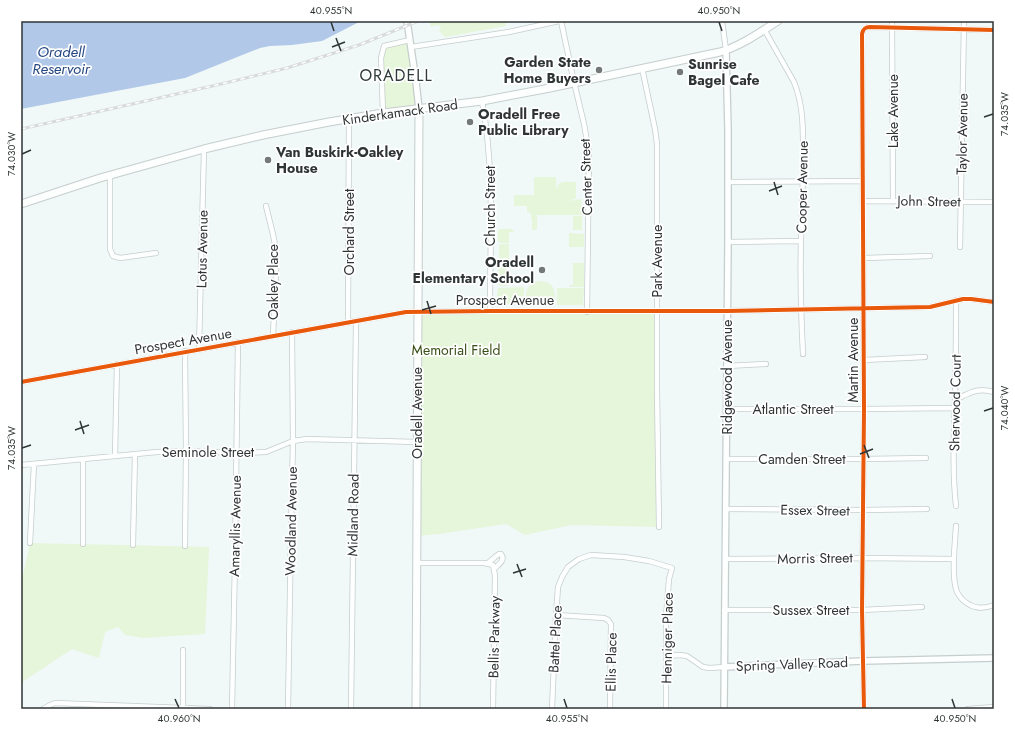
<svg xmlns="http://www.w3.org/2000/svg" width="1015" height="730" font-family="Jost,sans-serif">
<rect width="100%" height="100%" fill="#f0f8f8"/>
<!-- green -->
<path fill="#e6f6da" d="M429 21H505L506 26 445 37 439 31 441 28 439 25 431 27Z
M410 40 419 109 383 113 381 58 384 46Z
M534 177H556V190C559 179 565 182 575 182L576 183V198L574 199 569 201 581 199 583 215H537V230H532V220L531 218V213L527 212V206H514V195H534Z
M573 216H582V230H573Z
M500 229H511L514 231V232H509V243H501L498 241V231Z
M569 233 584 234V247H569Z
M500 244H509V259H499V245Z
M499 261H507V286H500L498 284Z
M573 263H584V287H570V285H573Z
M540 281C555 282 556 292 555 304H526C525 292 526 284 540 281Z
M524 287V304H497V294L498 288H499Z
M557 288H584L583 305H557Z
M657 311 659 527 571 525 525 535 506 524 439 534 417 536 418 312Z
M30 543 209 547 205 634 143 638 125 635 118 627 105 632 99 658 72 649 21 683V584Z"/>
<!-- water -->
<path fill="#b1c8e9" d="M21 21H361L322 41 292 45 270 46 260 48 185 78 21 109Z"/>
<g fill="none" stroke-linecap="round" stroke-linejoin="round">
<!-- minor casing -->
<g stroke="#c6cdcd" stroke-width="6">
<path id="minor" d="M561 21 574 82 584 124 589 152 587 312
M722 21 726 50
M892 21 893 201
M764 29 794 82C804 107 803 131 803 157 803 184 802 212 801 239 800 277 801 316 803 354
M411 47 509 32 559 21
M642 68 655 129 657 144V390L659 527
M482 101C495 170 490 241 490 311
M383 113 381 58 384 46 410 40
M110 175V249L113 256 120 258 156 253
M728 182 863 181
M863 201 994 202
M266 206C269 219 273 232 275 245 278 275 274 306 273 336
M728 242 801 241
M960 247 964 21
M864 258 930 256
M348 322 349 118
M199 349 204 149
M864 360 925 357
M727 366 766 364
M21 382 406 312 490 311H727L930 307 963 299H971L994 302
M955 400C970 393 977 387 994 392
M727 409H864L955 408
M115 456 117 364
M726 459H864L926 458
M21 465 157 452 186 451 245 453 266 452 293 441 307 439 417 442
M956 506C952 470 954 434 955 398 956 365 956 332 956 300
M726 509 863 510 927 509
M956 526C955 543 951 577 957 592 960 598 964 602 970 605 977 609 986 608 994 605
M30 543 34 464
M83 544V459
M133 545 135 454
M185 546 186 451 185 351
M725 559 863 558 954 559
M416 563H484L493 565 495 576 493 709
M488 563 495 557 499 554H501C506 560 498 565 494 569
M724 610H862L922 607
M556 615 604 618 608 620 611 624 610 709
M183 650V709
M666 656 680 655 687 656 703 667 710 668 724 667
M43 709 50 705 55 703 210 709
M232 709 235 558 238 342
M288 709 291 531 293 441 292 332
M351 709 356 321
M552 709 556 615 558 587 562 577 568 567 579 559 591 555 624 557 649 561 672 568 669 579 666 617V709
M864 709 862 610 864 409 862 34C863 29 865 27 870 27L994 30
M968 709 994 707"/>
</g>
<!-- tertiary casing -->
<g stroke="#c6cdcd" stroke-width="8">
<path id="tertiary" d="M407 21 416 82 419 109
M724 667 863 661 994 658
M724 709 728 242V129L726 50"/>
</g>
<!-- primary casing -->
<g stroke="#c6cdcd" stroke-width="9">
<path id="primary" d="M21 204 100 178 204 149 263 135 329 122 383 113 482 101 550 88 720 52C741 46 760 32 778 21
M416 709 419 109"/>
</g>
<!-- minor -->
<use href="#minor" stroke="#fdfefe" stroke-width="4.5"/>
<!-- tertiary -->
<use href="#tertiary" stroke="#fdfefe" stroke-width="5.5"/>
<!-- primary -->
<use href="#primary" stroke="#fdfefe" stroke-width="7"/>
<!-- rail casing -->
<g stroke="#d9dbdb" stroke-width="3">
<path id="rail" d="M21 129 221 84 287 68 359 45 418 21"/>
</g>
<!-- rail -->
<use href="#rail" stroke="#fff" stroke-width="1.5" stroke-dasharray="4.5" stroke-linecap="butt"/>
<!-- cycleway casing -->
<g stroke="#fff" stroke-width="6">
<path id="cycleway" d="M21 382 406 312 490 311H727L930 307 963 299H971L994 302
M864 709 862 610 864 409 862 34C863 29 865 27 870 27L994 30"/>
</g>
<!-- cycleway -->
<use href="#cycleway" stroke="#e8590c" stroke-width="4"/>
</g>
<!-- ticks -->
<path fill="none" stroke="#2f3535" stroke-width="1.5" d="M331 22 334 31M719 22 722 31M336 38 341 51M332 47 345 42M984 117 993 114M22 154 31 150M774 182 778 195M769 191 782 186M427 301 431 314M422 310 436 306M984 411 993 408M80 421 84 434M75 430 89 425M864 445 869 458M22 448 31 445M860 454 873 449M517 564 522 577M513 573 526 569M175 699 179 708M564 699 567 708M952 699 955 708"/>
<!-- markers -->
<g fill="#737979" stroke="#fff" stroke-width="1.5">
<circle cx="599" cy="70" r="4"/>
<circle cx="680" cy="72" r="4"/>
<circle cx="470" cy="122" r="4"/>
<circle cx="268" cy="160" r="4"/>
<circle cx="542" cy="270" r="4"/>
</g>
<g text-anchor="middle" stroke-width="3.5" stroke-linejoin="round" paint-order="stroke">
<!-- poi labels -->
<g font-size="14" font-weight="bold" fill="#2f3535" stroke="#fff" text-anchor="start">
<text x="591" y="67" text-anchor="end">Garden State<tspan x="591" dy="16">Home Buyers</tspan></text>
<text x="688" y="69">Sunrise<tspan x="688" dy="16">Bagel Cafe</tspan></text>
<text x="478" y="119">Oradell Free<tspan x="478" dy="16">Public Library</tspan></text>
<text x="276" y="157">Van Buskirk-Oakley<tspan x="276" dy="16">House</tspan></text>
<text x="534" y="267" text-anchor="end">Oradell<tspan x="534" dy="16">Elementary School</tspan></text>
</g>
<!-- street labels -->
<g font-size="14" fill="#2f3535" stroke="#fff">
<text transform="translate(893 111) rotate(-90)" y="5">Lake Avenue</text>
<text transform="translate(400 112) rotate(-8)" y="5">Kinderkamack Road</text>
<text transform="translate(962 134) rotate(-89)" y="5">Taylor Avenue</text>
<text transform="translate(586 177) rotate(-92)" y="5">Center Street</text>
<text transform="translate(802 187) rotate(-89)" y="5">Cooper Avenue</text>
<text transform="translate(929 201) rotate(1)" y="5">John Street</text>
<text transform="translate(490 206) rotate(-90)" y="5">Church Street</text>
<text transform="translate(349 232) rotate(-90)" y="5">Orchard Street</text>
<text transform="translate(202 249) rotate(-89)" y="5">Lotus Avenue</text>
<text transform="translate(657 261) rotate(-90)" y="5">Park Avenue</text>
<text transform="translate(273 282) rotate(-90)" y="5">Oakley Place</text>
<text x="505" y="305">Prospect Avenue</text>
<text transform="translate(183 341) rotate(-10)" y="5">Prospect Avenue</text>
<text transform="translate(853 360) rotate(-90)" y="5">Martin Avenue</text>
<text transform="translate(727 377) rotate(-90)" y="5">Ridgewood Avenue</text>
<text transform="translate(955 403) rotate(-89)" y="5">Sherwood Court</text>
<text x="793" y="414">Atlantic Street</text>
<text transform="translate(417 413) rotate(-90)" y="5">Oradell Avenue</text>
<text x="208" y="457">Seminole Street</text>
<text x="802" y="464">Camden Street</text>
<text transform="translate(815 510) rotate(1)" y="5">Essex Street</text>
<text transform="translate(353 515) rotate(-89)" y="5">Midland Road</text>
<text transform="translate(291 521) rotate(-89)" y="5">Woodland Avenue</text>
<text transform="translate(235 526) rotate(-89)" y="5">Amaryllis Avenue</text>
<text transform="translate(815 558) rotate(-1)" y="5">Morris Street</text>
<text x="811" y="615">Sussex Street</text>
<text transform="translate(494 637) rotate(-89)" y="5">Bellis Parkway</text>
<text transform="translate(667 638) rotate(-89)" y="5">Henniger Place</text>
<text transform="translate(555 639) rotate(-87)" y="5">Battel Place</text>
<text transform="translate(611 662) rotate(-89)" y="5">Ellis Place</text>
<text transform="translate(792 664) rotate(-2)" y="5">Spring Valley Road</text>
</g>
<!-- park labels -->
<g font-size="14" fill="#394e17" stroke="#fff">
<text x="456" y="355">Memorial Field</text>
</g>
<!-- water labels -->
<g font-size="15" font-style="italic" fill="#254883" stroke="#fff">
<text x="61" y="57">Oradell<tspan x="61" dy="17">Reservoir</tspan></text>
</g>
<!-- quarter labels -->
<g font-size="16" letter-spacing="1" fill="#2d3a39" stroke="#fff">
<text x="396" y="81">ORADELL</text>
</g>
</g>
<!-- border -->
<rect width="1015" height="730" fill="none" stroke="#ffffff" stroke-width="44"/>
<rect x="22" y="22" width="971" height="686" fill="none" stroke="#2f3535" stroke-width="1.5"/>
<g font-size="10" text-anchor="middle" fill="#2f3535">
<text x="331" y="14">40.955°N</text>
<text x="719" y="14">40.950°N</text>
<text transform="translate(1004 114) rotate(-90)" y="4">74.035°W</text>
<text transform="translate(11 154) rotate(-90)" y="4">74.030°W</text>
<text transform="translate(1004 408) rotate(-90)" y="4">74.040°W</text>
<text transform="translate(11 448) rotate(-90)" y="4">74.035°W</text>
<text x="179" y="722">40.960°N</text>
<text x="567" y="722">40.955°N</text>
<text x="955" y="722">40.950°N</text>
</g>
</svg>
